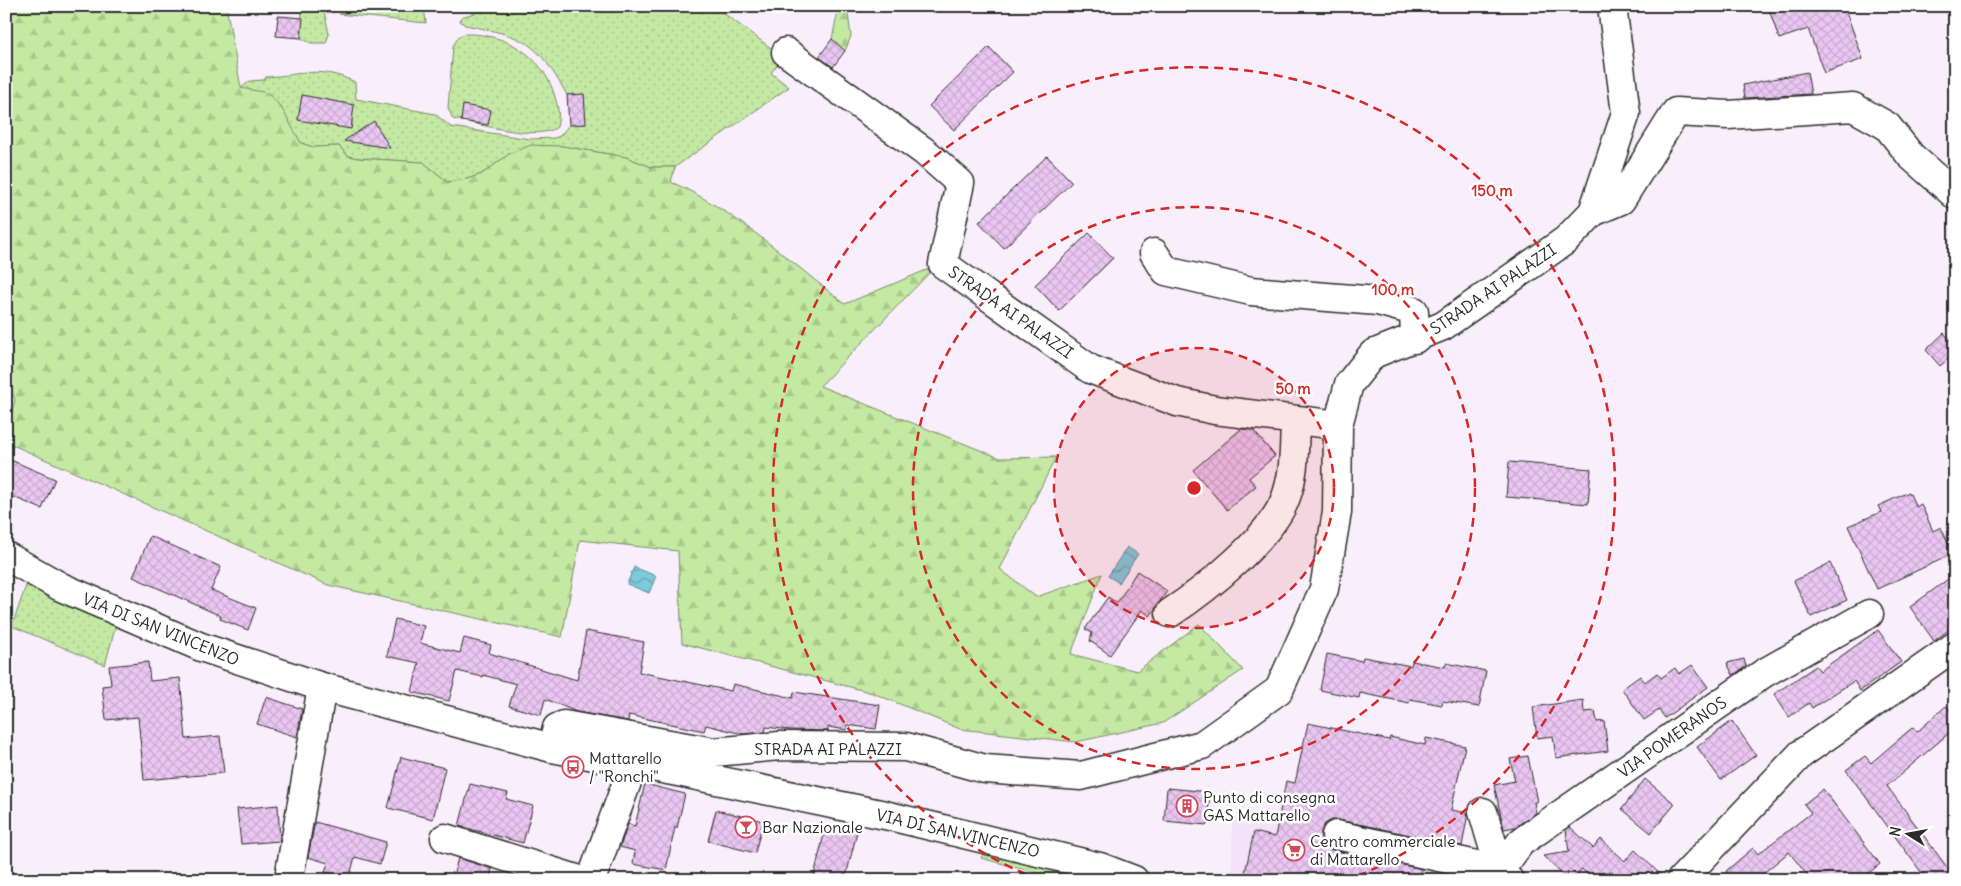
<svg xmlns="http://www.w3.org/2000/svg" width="1961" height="886" font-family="Delius,sans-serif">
<defs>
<pattern id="grass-dots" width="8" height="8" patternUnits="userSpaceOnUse" patternTransform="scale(1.25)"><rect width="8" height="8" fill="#c3e9a3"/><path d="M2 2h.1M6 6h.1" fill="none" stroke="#a8c88c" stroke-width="1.8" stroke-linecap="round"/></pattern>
<pattern id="forest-firs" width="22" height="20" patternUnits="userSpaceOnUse" patternTransform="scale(1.25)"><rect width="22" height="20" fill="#c3e9a3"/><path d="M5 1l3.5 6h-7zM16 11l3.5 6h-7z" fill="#a8c88c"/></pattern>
<pattern id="water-waves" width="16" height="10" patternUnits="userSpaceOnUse" patternTransform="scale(1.25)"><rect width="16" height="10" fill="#7ccada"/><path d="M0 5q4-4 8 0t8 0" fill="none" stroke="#66a4b1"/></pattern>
<pattern id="building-cross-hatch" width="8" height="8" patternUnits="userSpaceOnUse" patternTransform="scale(1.25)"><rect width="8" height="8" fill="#eac7f2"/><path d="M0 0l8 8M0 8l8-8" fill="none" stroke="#c9abd0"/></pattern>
</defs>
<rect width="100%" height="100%" fill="#f9eefb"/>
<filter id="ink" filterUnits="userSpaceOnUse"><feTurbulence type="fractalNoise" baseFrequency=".02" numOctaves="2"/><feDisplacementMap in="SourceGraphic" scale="10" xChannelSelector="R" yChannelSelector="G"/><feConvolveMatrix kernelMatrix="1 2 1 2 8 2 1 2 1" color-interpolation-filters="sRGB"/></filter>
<g filter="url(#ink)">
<!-- built -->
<path fill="#f4e2f8" d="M1232 816 1325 835 1458 870 1474 880H1232Z"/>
<!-- grass -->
<path fill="url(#grass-dots)" stroke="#778a67" d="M302 6H323L329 34 326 43H311L301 38Z
M387 6 424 7 426 23 339 14Z
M488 6H714L783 57 771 73 789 87 675 167H651L626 157 562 146 509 154 482 174 467 179 448 182 423 162 358 158 348 156 339 146 313 147 301 143 281 108 241 88 250 81 264 80 266 77C304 75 318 65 355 82L356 99 435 114 451 127 530 139 554 138 560 136 569 125 585 124 584 95H567C536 40 526 37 465 25L460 21 461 17 485 10Z
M465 34C506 33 544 56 555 97 558 107 560 117 557 127 539 142 476 123 453 119L448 108 453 46 459 36Z
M28 580 116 625 105 665 12 626Z
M984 852 1097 880H1063L981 858Z"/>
<!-- forest -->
<path fill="url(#forest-firs)" stroke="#778a67" d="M6 6H226L241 88 268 93 281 107 301 143 313 147 339 146 348 156 358 158 423 162 448 182 467 179 482 174 509 154 531 145 562 146 626 157 651 167H675L671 182C732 208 792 263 845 304L936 266 820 386 1000 458 1056 457 1000 569 1036 597 1102 574 1071 654 1137 671 1199 624 1243 670 1163 723 1076 742 960 729 873 693 682 643 678 551 580 540 562 637 328 585 6 442V431L15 400 6 375Z
M832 6H847L851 36 845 51 832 39 838 11Z"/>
<!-- water -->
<path fill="url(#water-waves)" stroke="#5c8a94" d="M1127 547 1138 554 1119 583 1108 576Z
M634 567 656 576 649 593 627 584Z"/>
<!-- building -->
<path fill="url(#building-cross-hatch)" stroke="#2b2b2b" d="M1768 6H1844L1863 59 1824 73 1808 29 1779 39Z
M278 16 303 18 301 38 276 36Z
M832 39 845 51 833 67 819 57Z
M989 47 1013 72 954 130 929 106Z
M1807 72 1811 94 1745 98 1743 85Z
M584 94 586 124 569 125 567 95Z
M302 95 354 105 351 129 298 120Z
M463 105 491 110 488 125 461 121Z
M374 121 390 148 344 141Z
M1047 156 1072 182 1004 248 979 222Z
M1089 233 1113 258 1059 311 1035 285Z
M1944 333 1955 345V353L1940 366 1926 350Z
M1241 429 1253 430 1275 456 1249 478 1256 486 1227 510 1193 470Z
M6 458 55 479 42 509 6 494Z
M1509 462 1591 469 1588 504 1506 497Z
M1909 492 1916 507 1921 504 1933 531 1941 527 1953 554 1877 589 1848 526 1881 512 1878 506Z
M150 536 221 567 211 590 256 608 248 630 220 619 221 616 133 577Z
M1830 563 1847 600 1811 617 1794 581Z
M1137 571 1167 591 1150 616 1142 610 1110 655 1090 641 1092 633 1085 629 1108 597 1117 603Z
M1955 574V625L1934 641 1910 607Z
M395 619 424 626 420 643 460 653 464 638 491 645 489 653 577 680 586 631 644 642 639 672 731 691 733 684 793 698 794 692 880 705 876 729 847 725V730L828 727V731L790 730 766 727 765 732 743 734 706 725 704 731 629 715 628 721 577 712 545 699 541 715 509 706 516 684 483 675V677L457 671 449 701 412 692 419 663 387 656Z
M1878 630 1901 662 1860 691 1854 681 1812 708 1809 703 1789 717 1774 694 1816 666 1820 671Z
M1327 654 1362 661 1363 657 1411 666 1412 661 1445 667 1446 663 1486 671 1479 707 1443 701 1442 705 1410 699 1409 703 1360 693 1359 698 1320 690Z
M1744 659 1746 667 1733 675 1727 663Z
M148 662 150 681 180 678 186 739 220 736 224 773 144 780 138 717 106 720 102 686 111 685 109 666Z
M1692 665 1708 687 1665 718 1659 710 1644 720 1622 689 1640 676 1645 682 1657 673 1661 678 1675 668 1679 674Z
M266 697 302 709 297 737 257 724Z
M1583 700 1584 712 1595 711 1597 722 1604 721 1608 751 1556 758 1553 736 1537 738 1533 707Z
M1946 706 1955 716V728L1887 786 1955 878 1927 880 1846 770 1865 756 1871 763 1913 727 1917 732Z
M1732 721 1756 755 1721 780 1697 747Z
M1308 723 1389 740 1390 737 1425 745 1426 738 1465 746 1451 810 1468 813 1462 846 1339 820H1332L1325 824 1321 832V840L1326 847 1333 850 1422 869 1420 880H1256L1244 877 1254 832 1275 837 1286 781 1295 783Z
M1528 756 1537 802H1534L1536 813 1515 827 1504 829 1494 785 1515 781 1510 759Z
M401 757 445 768 433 819 388 808Z
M1645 779 1675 804 1651 833 1622 809Z
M470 784 508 793 506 799 533 806 523 843 459 826Z
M645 784 685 794 677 828 675 827 666 870 633 864 635 851 620 847 628 824 635 826Z
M1167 788 1210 792 1207 825 1164 821Z
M1823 789 1880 864 1860 880H1811L1789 852 1755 880H1733L1726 871 1753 848 1758 854 1811 813 1804 804Z
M278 805 280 841 241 844 237 809Z
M716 810 763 821 755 853 708 841Z
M315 822 386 842 380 864 355 857 349 879 325 872 328 863 308 857Z
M826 826 857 832 845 880H813Z
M1570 827 1593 848 1601 839 1625 861 1635 850 1666 880H1593L1582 869 1571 880H1568L1543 856 1569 852 1566 830Z
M458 858 492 869 489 880H452Z"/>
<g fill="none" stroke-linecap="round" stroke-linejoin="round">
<!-- minor casing -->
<g stroke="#2b2b2b" stroke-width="31">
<path id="minor" d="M786 52 925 152 960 183 943 264 1090 369 1177 402 1215 410 1338 425
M1593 212 1626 113 1612 6
M1154 253 1166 271 1251 291 1378 301 1414 311 1415 339
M1170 613C1205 590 1272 537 1286 497 1295 472 1294 447 1295 420
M552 748 557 728 564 725 714 752 780 746 906 747 985 769 1081 776 1202 745 1279 690 1324 589 1337 512 1338 425 1349 384 1373 354 1443 326 1566 240 1593 212 1621 200 1676 112 1728 115 1853 107 1887 126 1911 156 1955 195
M1336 835 1500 870 1483 812
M445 838 580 880
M290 872 322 687
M591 880 634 763
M1509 880 1500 870 1521 842 1764 673 1869 614
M1681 880 1801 754 1955 646"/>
</g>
<!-- major casing -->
<g stroke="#2b2b2b" stroke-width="31">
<path id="major" d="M6 556 61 587 201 647 322 687 552 748 678 772 885 815 1100 867 1134 880"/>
</g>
<!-- minor -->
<use href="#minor" stroke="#fff" stroke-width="28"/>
<!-- major -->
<use href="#major" stroke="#fff" stroke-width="28"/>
</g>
</g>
<!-- distance rings -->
<circle cx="1194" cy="488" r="140" fill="#d62828" fill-opacity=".12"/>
<g fill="none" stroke="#d62828" stroke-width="2.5" stroke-dasharray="9 6">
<circle cx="1194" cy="488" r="140"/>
<circle cx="1194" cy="488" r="281"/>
<path d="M1040 880A421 421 0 1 1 1348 880"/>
</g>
<!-- icons -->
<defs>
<g id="bus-ring" transform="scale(1.125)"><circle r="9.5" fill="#fff" stroke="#d1495b" stroke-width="1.5"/><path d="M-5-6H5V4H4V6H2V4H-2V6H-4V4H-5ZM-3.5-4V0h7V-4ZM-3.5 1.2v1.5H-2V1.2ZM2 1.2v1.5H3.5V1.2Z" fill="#d1495b"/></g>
<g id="building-ring" transform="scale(1.125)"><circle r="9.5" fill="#fff" stroke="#d1495b" stroke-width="1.5"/><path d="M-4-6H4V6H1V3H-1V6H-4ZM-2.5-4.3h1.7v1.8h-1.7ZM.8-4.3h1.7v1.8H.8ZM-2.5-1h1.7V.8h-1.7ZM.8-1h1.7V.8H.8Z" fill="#d1495b"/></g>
<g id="bar-ring" transform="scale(1.125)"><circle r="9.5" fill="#fff" stroke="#d1495b" stroke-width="1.5"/><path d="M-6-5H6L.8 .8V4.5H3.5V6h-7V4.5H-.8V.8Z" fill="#d1495b"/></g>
<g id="supermarket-ring" transform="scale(1.125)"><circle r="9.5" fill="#fff" stroke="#d1495b" stroke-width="1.5"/><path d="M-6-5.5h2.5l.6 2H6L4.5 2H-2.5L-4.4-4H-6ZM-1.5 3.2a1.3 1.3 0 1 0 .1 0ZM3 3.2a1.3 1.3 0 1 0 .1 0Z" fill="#d1495b"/></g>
</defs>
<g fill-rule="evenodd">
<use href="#bus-ring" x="573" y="767"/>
<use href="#building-ring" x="1187" y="806"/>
<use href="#bar-ring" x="746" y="827"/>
<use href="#supermarket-ring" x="1294" y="850"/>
</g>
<g text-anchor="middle" stroke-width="5" stroke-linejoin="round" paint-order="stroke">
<!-- street labels -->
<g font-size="16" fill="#2b2b2b" stroke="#fff">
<text transform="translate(1493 289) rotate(-34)" y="6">STRADA AI PALAZZI</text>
<text transform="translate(1011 312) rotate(35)" y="6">STRADA AI PALAZZI</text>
<text transform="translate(161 629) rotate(22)" y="6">VIA DI SAN VINCENZO</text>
<text transform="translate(1672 737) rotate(-35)" y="6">VIA POMERANOS</text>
<text x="828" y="755">STRADA AI PALAZZI</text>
<text transform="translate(958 833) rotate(13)" y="6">VIA DI SAN VINCENZO</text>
</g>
<!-- poi labels -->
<g font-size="16" fill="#2b2b2b" stroke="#fff" text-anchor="start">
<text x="589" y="764">Mattarello<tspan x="589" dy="18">/ "Ronchi"</tspan></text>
<text x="1203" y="803">Punto di consegna<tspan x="1203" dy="18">GAS Mattarello</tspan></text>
<text x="762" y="833">Bar Nazionale</text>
<text x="1310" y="847">Centro commerciale<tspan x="1310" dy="18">di Mattarello</tspan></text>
</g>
</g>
<circle cx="1194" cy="488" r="8" fill="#d62828" stroke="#fff" stroke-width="2.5"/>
<g font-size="15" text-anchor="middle" font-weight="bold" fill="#d62828" stroke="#fff" stroke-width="5" stroke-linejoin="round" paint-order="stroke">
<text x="1492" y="196">150 m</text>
<text x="1393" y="295">100 m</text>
<text x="1293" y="394">50 m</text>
</g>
<!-- margin -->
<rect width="1961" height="886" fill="none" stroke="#fff" stroke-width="25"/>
<rect x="12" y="12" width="1936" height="861" fill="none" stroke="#2b2b2b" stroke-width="2" filter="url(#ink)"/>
<!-- north arrow -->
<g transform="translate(1908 834) rotate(281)" stroke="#ffffff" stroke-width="4" paint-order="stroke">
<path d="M0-4L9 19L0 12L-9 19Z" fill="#2b2b2b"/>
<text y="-8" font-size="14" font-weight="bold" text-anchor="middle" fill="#2b2b2b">N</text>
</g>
</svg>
